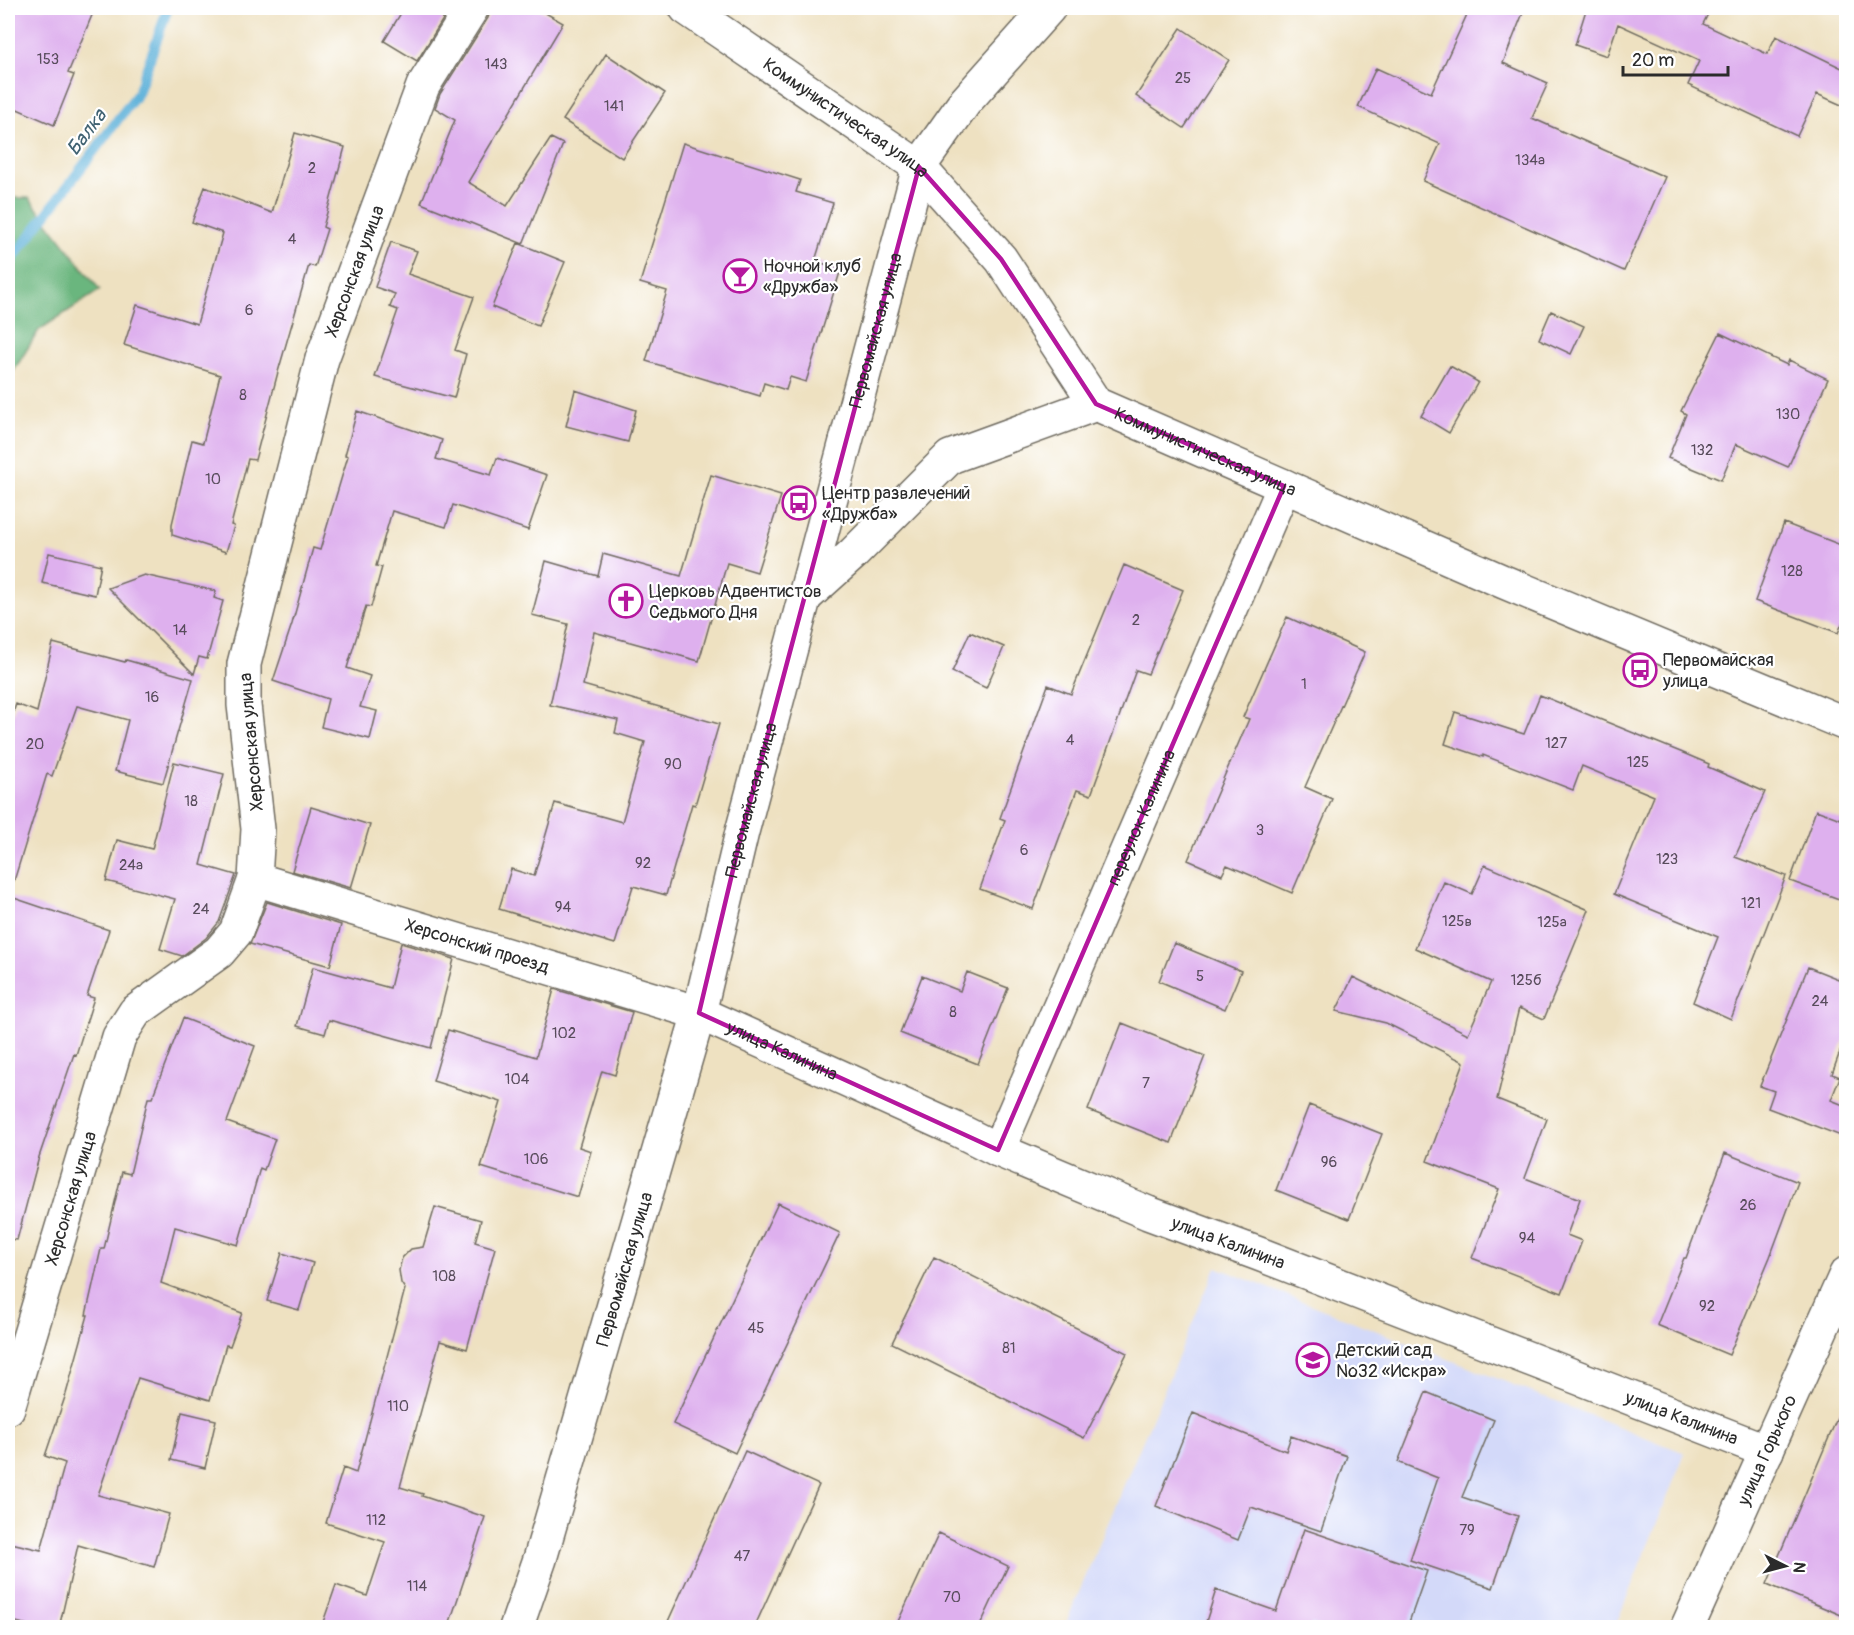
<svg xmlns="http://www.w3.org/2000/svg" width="1854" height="1635" font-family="Pangolin,sans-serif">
<rect width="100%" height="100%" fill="#fff"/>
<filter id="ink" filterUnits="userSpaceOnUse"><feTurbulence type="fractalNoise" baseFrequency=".0167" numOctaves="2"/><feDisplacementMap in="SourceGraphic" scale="12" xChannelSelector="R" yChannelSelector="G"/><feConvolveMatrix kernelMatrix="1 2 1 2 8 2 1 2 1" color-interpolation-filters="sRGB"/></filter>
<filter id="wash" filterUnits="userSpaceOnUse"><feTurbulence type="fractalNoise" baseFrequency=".008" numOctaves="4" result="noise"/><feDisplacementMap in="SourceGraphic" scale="24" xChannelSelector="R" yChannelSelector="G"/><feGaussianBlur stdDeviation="1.35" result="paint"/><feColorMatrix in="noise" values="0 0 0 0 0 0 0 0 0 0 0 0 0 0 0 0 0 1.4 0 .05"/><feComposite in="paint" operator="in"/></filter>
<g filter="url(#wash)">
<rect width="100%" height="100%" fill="#eee1c1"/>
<!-- built -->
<path fill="#d3d9f9" d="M1216 1267 1685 1453 1615 1627 1064 1628Z"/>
<!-- forest -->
<path fill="#6ab67e" stroke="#4a7054" stroke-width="1.5" d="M8 198H29L100 290 39 330 8 380Z"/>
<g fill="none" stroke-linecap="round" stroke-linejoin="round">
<!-- stream -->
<path stroke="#5db1d9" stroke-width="10" d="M8 265 138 93 168 8"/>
</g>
<g id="blocks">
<!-- building -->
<path fill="#deb0ee" d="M8 8H95L68 73 74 75 54 125 8 105Z
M404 8H450L417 61 384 41Z
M491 8H537L563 23 468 182 507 206 551 138 563 144 523 244 421 203 455 120 435 108 440 94 488 18Z
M1470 8H1525L1503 63 1548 83 1532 118 1665 177 1624 271 1423 181 1440 144 1358 107 1376 68 1431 93Z
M1581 8H1711L1703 24 1767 54 1776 36 1846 70V107L1817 94 1797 136 1688 85 1699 61 1618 24 1607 56 1575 45 1586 10Z
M1181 28 1229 60 1184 128 1136 96Z
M606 54 665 93 622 158 563 120Z
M295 133 345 147 323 227 327 229 315 267 309 265 278 372 255 460 248 459 231 525 234 526 226 552 172 535V524L192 440 203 443 220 375 124 345 137 305 197 324 223 233 192 222 205 187 272 213Z
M683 143 800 180 796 192 833 203 815 261 841 269 806 382 790 377 786 390 764 383 760 396 646 361 667 291 640 283Z
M391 242 417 251 408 274 474 297 455 350 466 354 454 398 375 377 398 310 390 307 395 294 375 287Z
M518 243 565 262 538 326 492 307Z
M1551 311 1584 326 1571 354 1539 339Z
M1720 333 1787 365 1789 360 1828 379 1788 467 1736 444 1721 480 1668 458 1686 414 1681 411Z
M1450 366 1478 382 1449 433 1421 416Z
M575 390 636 410 628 442 566 426Z
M357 411 442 440 436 459 491 475 497 458 547 475 528 530 453 505 446 527 392 511 376 566 382 567 371 607 366 606 347 668 370 676 360 707 377 711 370 739 321 727 328 699 273 681 292 624 313 548 320 550 348 456 345 455Z
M711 475 781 496 757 572 727 563 699 661 594 632 583 685 719 724 695 805 692 804 666 895 633 886 615 944 499 909 511 869 534 876 555 803 622 822 645 742 615 733 618 720 550 705 568 624 532 615 546 561 598 576 603 554 681 576Z
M1784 523 1846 547V614L1838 633 1755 601Z
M49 553 101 565 95 595 42 583Z
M1124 565 1183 590 1148 674 1136 670 1091 795 1077 790 1033 909 980 889 1005 820 1000 818 1048 685 1071 694Z
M144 575 216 591 214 598 223 601 207 659 199 657 194 674 108 588Z
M1287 617 1365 652 1305 787 1332 799 1292 893 1227 865 1222 875 1188 860 1249 719 1243 717Z
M970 632 1004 647 986 688 952 672Z
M53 643 125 662 126 660 193 679 163 783 115 771 128 720 77 706 52 776 47 774 14 881 8 880V728L16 704 37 712Z
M1540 695 1683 753 1709 764 1708 767 1765 792 1735 857 1786 876 1731 1019 1693 1002 1718 937 1614 894 1654 796 1582 766 1573 790 1483 755V757L1445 744 1455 712 1524 734Z
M174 762 224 774 201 865 236 875 219 922 206 938 182 956 160 949 175 899 106 881 117 840 152 849Z
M311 807 370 825 351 888 292 871Z
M1816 810 1846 821V880L1839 899 1790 881Z
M1485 865 1589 910 1544 1019 1519 1008 1497 1099 1547 1119 1525 1178 1580 1199 1567 1235 1582 1241 1562 1293 1472 1258 1499 1189 1427 1161 1464 1062 1386 1023 1336 1011 1353 977 1468 1034 1491 982 1415 948 1444 882 1472 894Z
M8 896 109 930 87 996 94 998 76 1055 74 1054 39 1157 17 1240 8 1239Z
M267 902 341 925 330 966 250 944Z
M401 943 454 959 431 1048 329 1020 325 1034 297 1026 313 967 390 988Z
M1174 943 1241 971 1225 1009 1159 981Z
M1808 967 1846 982V1035L1832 1074 1840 1077 1831 1100 1846 1106V1138L1768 1108 1774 1091 1760 1086Z
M967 972 1008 988 978 1064 900 1033 922 976 960 991Z
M554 989 632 1012 615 1075 602 1071 579 1147 591 1151 578 1197 481 1167 501 1102 433 1081 448 1030 536 1057Z
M183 1018 255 1046 227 1122 275 1139 264 1170 260 1168 238 1245 175 1227 161 1283 242 1313 230 1346 226 1345 210 1400 138 1378 98 1495 169 1514 154 1567 78 1545 59 1628H40L8 1620V1561L11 1543 41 1550 65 1463 45 1456 66 1394 88 1315H86L101 1249H104L122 1172 130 1174 148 1098H152Z
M1122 1023 1205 1056 1171 1143 1088 1110Z
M1309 1105 1382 1134 1349 1219 1276 1190Z
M1725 1153 1798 1182 1770 1257 1729 1355 1657 1325 1684 1258H1686Z
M778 1203 840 1233 735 1453 673 1424Z
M435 1207 481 1220 475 1242 495 1248 467 1349 440 1341 400 1487 423 1494 422 1496 485 1517 448 1628H321L336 1585 367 1596 385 1542 326 1523 343 1468 356 1473 405 1289 401 1283 399 1270 402 1258 411 1249 423 1247Z
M282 1253 313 1263 299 1310 267 1301Z
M934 1257 1127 1353 1084 1438 892 1343Z
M1426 1392 1494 1420 1462 1497 1518 1516 1493 1588 1410 1560 1438 1478 1398 1462Z
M1846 1397V1617L1767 1584Z
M182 1412 216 1420 205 1468 171 1460Z
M1193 1413 1286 1451 1291 1436 1347 1456 1321 1531 1251 1507 1238 1540 1156 1506Z
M745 1451 819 1485 754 1628H665Z
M1304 1529 1427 1571 1407 1628H1324L1311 1623V1628H1204L1216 1590 1276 1611Z
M939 1533 1008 1566 979 1628H895Z"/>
</g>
</g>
<g filter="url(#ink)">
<use href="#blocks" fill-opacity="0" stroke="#6f6b60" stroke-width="1.5"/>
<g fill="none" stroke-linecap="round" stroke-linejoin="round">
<!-- minor casing -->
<g stroke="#6f6b60" stroke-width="36">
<g id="minor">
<path d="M804 598 854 553 950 457 1096 404"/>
<path id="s1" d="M255 879 699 1013 958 1130 998 1150 1148 1213 1259 1254 1767 1451"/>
<path id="s2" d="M998 1150 1284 486"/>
<path id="s3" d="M8 1408 119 1037 135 1012 219 952 236 932 255 879 258 829 244 705V664L322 359 423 86 472 8"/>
<path id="s4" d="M516 1628 540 1559 699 1013 742 832 919 167 965 102 1049 8"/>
<path id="s5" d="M1687 1628 1846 1274"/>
</g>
</g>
<!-- major casing -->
<g stroke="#6f6b60" stroke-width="36">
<g id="major">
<path id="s6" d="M686 8 919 167 1001 259 1096 404 1504 582 1846 724"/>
</g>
</g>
<!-- minor -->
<use href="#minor" stroke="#fff" stroke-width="33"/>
<!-- major -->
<use href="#major" stroke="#fff" stroke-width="33"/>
</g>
</g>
<!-- marked area -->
<path fill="none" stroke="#b5179e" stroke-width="4.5" stroke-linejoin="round" d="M919 167 1001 259 1096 404 1284 486 998 1150 699 1013 742 832Z"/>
<!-- icons -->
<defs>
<g id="bar-ring" transform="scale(1.725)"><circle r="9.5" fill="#fff" stroke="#b5179e" stroke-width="1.5"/><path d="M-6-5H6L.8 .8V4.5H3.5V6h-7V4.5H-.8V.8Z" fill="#b5179e"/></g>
<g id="bus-ring" transform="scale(1.725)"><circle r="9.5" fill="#fff" stroke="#b5179e" stroke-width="1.5"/><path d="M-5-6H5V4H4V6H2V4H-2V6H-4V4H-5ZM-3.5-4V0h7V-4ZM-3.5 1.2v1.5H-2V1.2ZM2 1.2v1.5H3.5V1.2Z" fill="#b5179e"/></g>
<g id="church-ring" transform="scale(1.725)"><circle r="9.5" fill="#fff" stroke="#b5179e" stroke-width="1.5"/><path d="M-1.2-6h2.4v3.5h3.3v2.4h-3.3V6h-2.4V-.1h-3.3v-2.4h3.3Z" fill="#b5179e"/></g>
<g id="school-ring" transform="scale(1.725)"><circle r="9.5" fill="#fff" stroke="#b5179e" stroke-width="1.5"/><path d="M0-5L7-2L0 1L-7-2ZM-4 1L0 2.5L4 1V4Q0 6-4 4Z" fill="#b5179e"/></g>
</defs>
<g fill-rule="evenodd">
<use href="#bar-ring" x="740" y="276"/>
<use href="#bus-ring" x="799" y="503"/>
<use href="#church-ring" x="626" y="601"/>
<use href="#bus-ring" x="1640" y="670"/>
<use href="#school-ring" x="1313" y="1360"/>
</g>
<g text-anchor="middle" stroke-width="4.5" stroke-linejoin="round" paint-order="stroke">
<!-- number labels -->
<g font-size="15" fill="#584c5c">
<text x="48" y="64">153</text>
<text x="496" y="69">143</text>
<text x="1183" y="83">25</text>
<text x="614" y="111">141</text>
<text x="1530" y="165">134а</text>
<text x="312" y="173">2</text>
<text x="292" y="244">4</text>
<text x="249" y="315">6</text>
<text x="243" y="400">8</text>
<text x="1788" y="419">130</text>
<text x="1702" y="455">132</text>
<text x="213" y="484">10</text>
<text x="1792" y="576">128</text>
<text x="1136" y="625">2</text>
<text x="180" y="635">14</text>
<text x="1304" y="689">1</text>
<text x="152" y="702">16</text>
<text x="1070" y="745">4</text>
<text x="1556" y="748">127</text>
<text x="35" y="749">20</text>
<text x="1638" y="767">125</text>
<text x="673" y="769">90</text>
<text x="191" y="806">18</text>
<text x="1260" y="835">3</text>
<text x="1024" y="855">6</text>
<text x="1667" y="864">123</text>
<text x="643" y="868">92</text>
<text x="131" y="870">24а</text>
<text x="1751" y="908">121</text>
<text x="563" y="912">94</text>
<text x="201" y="914">24</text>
<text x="1457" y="926">125в</text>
<text x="1552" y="927">125а</text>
<text x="1200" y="981">5</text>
<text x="1526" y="985">125б</text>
<text x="1820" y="1006">24</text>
<text x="953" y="1017">8</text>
<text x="564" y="1038">102</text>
<text x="517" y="1084">104</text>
<text x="1146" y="1088">7</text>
<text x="536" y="1164">106</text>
<text x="1329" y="1167">96</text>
<text x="1748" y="1210">26</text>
<text x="1527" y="1243">94</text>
<text x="444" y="1281">108</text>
<text x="1707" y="1311">92</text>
<text x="756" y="1333">45</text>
<text x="1009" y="1353">81</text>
<text x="398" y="1411">110</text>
<text x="376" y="1525">112</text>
<text x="1467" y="1535">79</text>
<text x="742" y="1561">47</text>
<text x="417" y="1591">114</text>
<text x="952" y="1602">70</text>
</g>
<!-- street labels -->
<g font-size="18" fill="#2b2b2b" stroke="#fff">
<text dy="6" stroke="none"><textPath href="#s6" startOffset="194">Коммунистическая улица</textPath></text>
<text dy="6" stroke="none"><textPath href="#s3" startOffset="1227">Херсонская улица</textPath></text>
<text dy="6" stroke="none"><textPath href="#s4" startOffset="1347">Первомайская улица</textPath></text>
<text dy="6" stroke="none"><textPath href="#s6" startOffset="698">Коммунистическая улица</textPath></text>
<text transform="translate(251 742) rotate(-95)" y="6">Херсонская улица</text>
<text dy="6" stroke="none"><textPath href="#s4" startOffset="861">Первомайская улица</textPath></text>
<text dy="6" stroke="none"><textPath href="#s2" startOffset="362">переулок Калинина</textPath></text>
<text dy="6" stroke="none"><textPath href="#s1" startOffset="232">Херсонский проезд</textPath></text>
<text dy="6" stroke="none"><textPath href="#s1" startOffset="555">улица Калинина</textPath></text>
<text dy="6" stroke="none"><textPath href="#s3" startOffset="219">Херсонская улица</textPath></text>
<text dy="6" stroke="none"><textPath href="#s1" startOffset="1041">улица Калинина</textPath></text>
<text dy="6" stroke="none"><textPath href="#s4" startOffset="375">Первомайская улица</textPath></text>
<text dy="6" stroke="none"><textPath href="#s1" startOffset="1527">улица Калинина</textPath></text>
<text dy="6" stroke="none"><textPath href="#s5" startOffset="195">улица Горького</textPath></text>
</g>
<!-- poi labels -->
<g font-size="18" fill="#2b2b2b" stroke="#fff" text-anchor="start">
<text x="763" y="272">Ночной клуб<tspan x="763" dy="21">«Дружба»</tspan></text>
<text x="822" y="499">Центр развлечений<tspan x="822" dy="21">«Дружба»</tspan></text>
<text x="649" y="597">Церковь Адвентистов<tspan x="649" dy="21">Седьмого Дня</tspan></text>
<text x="1663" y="666">Первомайская<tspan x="1663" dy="21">улица</tspan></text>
<text x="1336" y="1356">Детский сад<tspan x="1336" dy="21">№32 «Искра»</tspan></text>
</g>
<!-- water labels -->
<g font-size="20" font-style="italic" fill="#3f6171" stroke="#fff">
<text transform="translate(86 132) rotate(-53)" y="7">Балка</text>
</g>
</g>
<!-- margin -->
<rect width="1854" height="1635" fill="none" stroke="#fff" stroke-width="30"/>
<!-- north arrow -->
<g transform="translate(1785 1566) rotate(96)" stroke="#ffffff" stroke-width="4.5" paint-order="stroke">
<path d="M0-4.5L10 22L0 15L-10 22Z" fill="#2b2b2b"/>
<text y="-9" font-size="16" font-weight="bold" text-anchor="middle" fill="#2b2b2b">N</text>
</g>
<!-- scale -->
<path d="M1623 66v9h105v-9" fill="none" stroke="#2b2b2b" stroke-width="3"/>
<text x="1632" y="66" font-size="18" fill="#2b2b2b" stroke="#ffffff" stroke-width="4.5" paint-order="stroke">20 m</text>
</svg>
